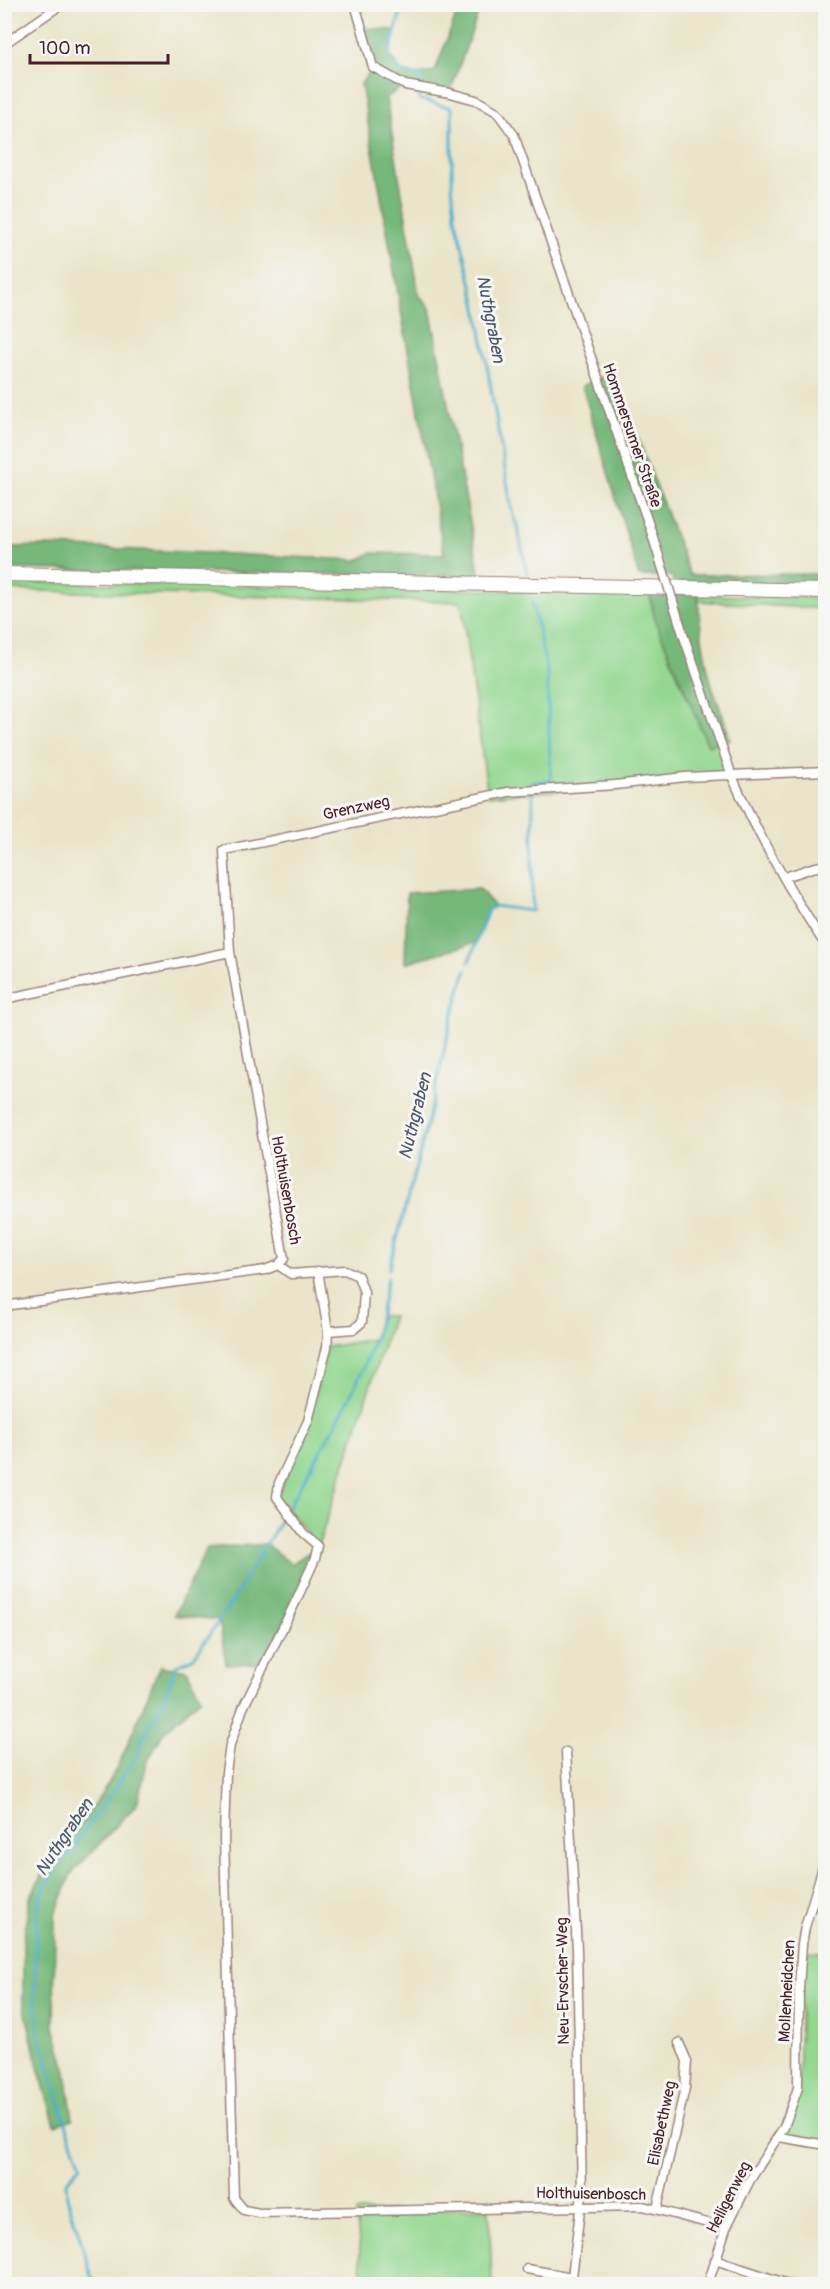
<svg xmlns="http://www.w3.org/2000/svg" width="830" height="2289" font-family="Pangolin,sans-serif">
<rect width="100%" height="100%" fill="#f6f6f2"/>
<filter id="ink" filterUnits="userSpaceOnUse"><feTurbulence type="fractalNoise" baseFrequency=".0167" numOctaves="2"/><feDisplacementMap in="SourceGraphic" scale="12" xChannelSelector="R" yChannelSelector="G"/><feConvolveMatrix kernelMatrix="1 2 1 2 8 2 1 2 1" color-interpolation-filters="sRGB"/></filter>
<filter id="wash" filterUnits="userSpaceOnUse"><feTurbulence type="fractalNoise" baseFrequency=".008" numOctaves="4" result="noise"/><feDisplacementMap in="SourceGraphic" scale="24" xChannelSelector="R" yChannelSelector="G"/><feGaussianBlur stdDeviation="1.35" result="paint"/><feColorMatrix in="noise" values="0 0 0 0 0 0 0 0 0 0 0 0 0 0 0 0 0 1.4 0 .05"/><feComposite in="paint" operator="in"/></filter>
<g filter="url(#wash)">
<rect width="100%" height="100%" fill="#eae5ca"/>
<!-- green -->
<path fill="#93d790" stroke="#6e7b5e" stroke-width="1.5" d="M5 582 649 593 656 623 707 744 720 742 732 776 488 796 461 602 5 590Z
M698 595 825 598V609L699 601Z
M379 1316H393L318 1546 277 1497 308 1421 327 1347 374 1339Z
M802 1951 825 1952V2145L779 2137 798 2088Z
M489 2208 492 2284H363L356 2212Z"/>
<!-- forest -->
<path fill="#76b87a" stroke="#606c52" stroke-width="1.5" d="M460 5H481L450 93 405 85 386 98 419 295 430 308 480 576 5 569 4 547 51 546 358 560 371 553 444 554 361 84 373 67 361 28 395 30 389 54C400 76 413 78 435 71Z
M613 372 690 575 825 574V585L673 582 672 576H639L582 386Z
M649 593 698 595C700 628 704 661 714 692 719 708 727 723 730 740L708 745 656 623Z
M480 889 494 906 488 910 475 943 405 963 407 893Z
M266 1544 291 1564 318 1546 266 1663 226 1664 219 1620 174 1615 207 1548Z
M160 1666 187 1670 201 1698 164 1732 147 1762 137 1804 71 1874 55 1916 54 2027 65 2066 73 2119 55 2125 38 2067 23 2000V1943L29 1900 44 1870 74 1833 108 1784 124 1753Z"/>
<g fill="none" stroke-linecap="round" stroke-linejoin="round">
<!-- stream -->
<path stroke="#4eafcd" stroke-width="3" d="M403 4 389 54 401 71 419 76V82
M419 92V99L452 108V185L455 216 476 302 513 516 517 525 527 573
M532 602 547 671 551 781 532 782 533 786
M469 962 488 910 494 906 532 911 533 794
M389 1269 424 1137 451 1021 466 970
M288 1508C319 1453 353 1400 374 1340 380 1321 383 1298 388 1278
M92 2284 94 2283 67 2197 66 2182 81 2165 68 2130 40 2037 35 2000 36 1924 40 1898 53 1871 69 1854 135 1759 142 1740 161 1706 176 1666 194 1657 229 1606 284 1515"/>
</g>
</g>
<g filter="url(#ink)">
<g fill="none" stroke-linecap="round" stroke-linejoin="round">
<!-- street casing -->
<g stroke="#9a827a" stroke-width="11">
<path id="street" d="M355 4 373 67 405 85 450 93 476 100 497 112 514 135 651 531
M4 44 62 4
M683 634 732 776C757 834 791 893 826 946
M785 877 812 868 826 865
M4 999 230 952 224 850 508 792 615 785 685 777 826 771
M278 1265 291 1274 345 1270 358 1276 364 1292 362 1322 354 1329 328 1331
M318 1271 328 1331 327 1347 308 1421 279 1483 277 1497 303 1533 318 1546 315 1559 295 1603 243 1708 230 1745 226 1772 224 1837 234 2198 244 2210 259 2213 643 2206 726 2228
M4 1306 265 1270 278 1265 284 1259 230 952
M779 2137 826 2145
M657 2209 685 2088 687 2061 679 2043
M715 2260 788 2284
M527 2269 572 2277 582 2194 577 1950 566 1752
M708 2284 726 2228 750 2180 784 2127 798 2088 799 1988 802 1944 805 1927 826 1857"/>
</g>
<!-- primary casing -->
<g stroke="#9a827a" stroke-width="16">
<path id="primary" d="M4 574 826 591"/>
</g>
<!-- street -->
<use href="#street" stroke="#fff" stroke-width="8"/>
<!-- primary -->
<use href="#primary" stroke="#fff" stroke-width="14"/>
<!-- street-bridge casing -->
<g stroke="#9a827a" stroke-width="11" stroke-linecap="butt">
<path id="street-bridge" d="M651 531 683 634"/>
</g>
<!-- street-bridge -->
<use href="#street-bridge" stroke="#fff" stroke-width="8"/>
</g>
</g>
<g text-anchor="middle" stroke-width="6" stroke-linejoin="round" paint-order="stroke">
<!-- street labels -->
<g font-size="16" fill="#4a1f2b" stroke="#f6f6f2">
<text transform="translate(633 435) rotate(71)" y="6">Hommersumer Straße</text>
<text transform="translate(356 807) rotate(-12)" y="6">Grenzweg</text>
<text transform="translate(287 1190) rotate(80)" y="6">Holthuisenbosch</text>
<text transform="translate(562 1981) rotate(-91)" y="6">Neu-Ervscher-Weg</text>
<text transform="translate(786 1991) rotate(-87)" y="6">Mollenheidchen</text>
<text transform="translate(661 2123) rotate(-78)" y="6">Elisabethweg</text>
<text transform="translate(591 2193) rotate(1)" y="6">Holthuisenbosch</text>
<text transform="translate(728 2197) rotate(-63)" y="6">Heiligenweg</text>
</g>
<!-- water labels -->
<g font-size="18" font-style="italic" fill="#4c596c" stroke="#f6f6f2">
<text transform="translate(491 319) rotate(79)" y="6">Nuthgraben</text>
<text transform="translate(415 1116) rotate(-76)" y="6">Nuthgraben</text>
<text transform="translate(64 1837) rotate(-56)" y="6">Nuthgraben</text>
</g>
</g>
<!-- margin -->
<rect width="830" height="2289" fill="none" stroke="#f6f6f2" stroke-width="24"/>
<!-- scale -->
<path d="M30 54v9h138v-9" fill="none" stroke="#4a1f2b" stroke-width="3"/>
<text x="39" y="54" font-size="18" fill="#4a1f2b" stroke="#f6f6f2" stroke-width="4.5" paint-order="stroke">100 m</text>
</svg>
